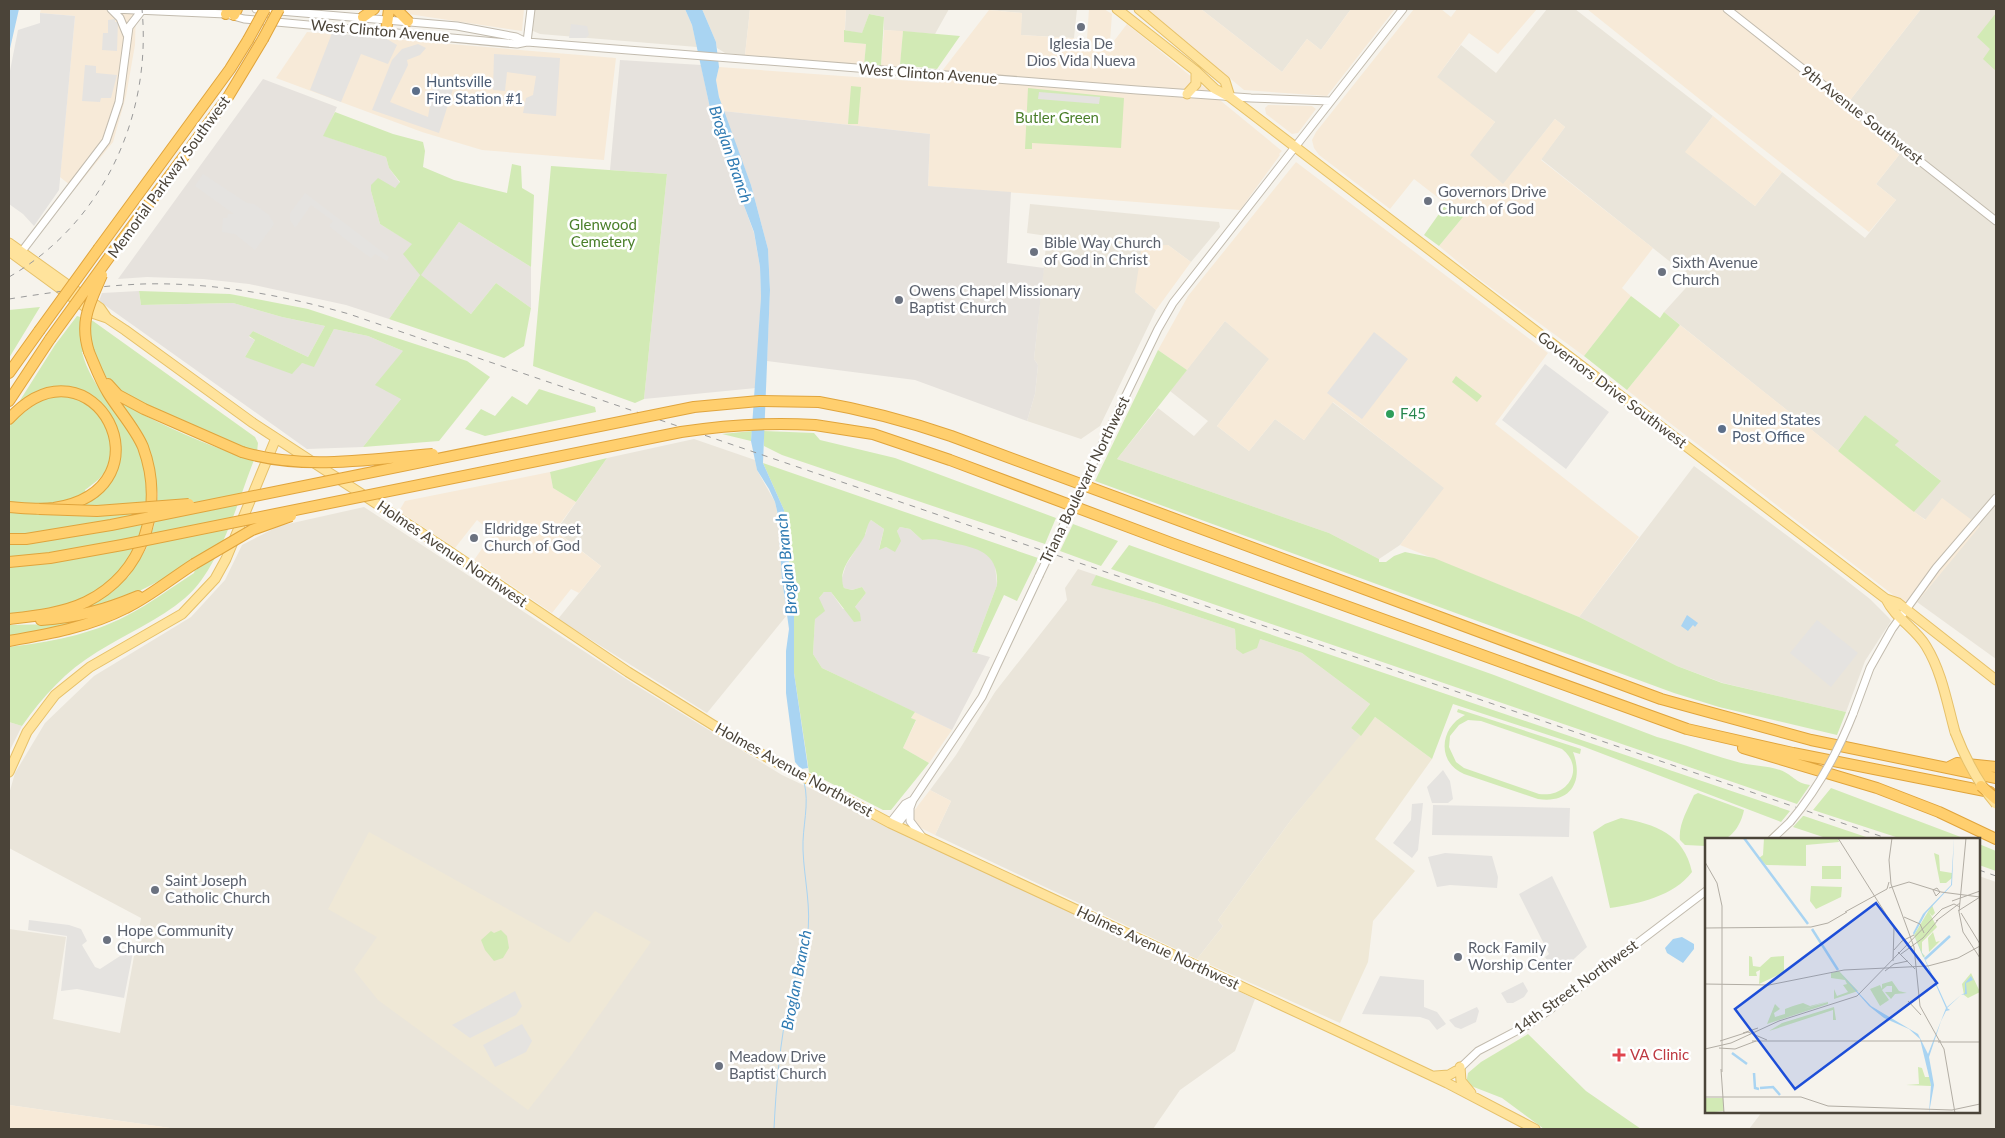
<svg xmlns="http://www.w3.org/2000/svg" width="2005" height="1138" font-family="Lato,sans-serif">
<rect width="100%" height="100%" fill="#f6f3ec"/>
<!-- residential -->
<path fill="#eae5da" d="M534 9H685L692 25 697 47 540 34 533 31Z
M702 9H750L745 55 725 53 717 48 716 42Z
M846 9H949L935 34 884 30V17L869 14 862 34 845 30Z
M991 9H1077L1074 38 1020 35 1022 13 989 10Z
M1201 9H1351L1321 50 1307 39 1282 72Z
M1547 9H1575L1713 116 1686 152 1755 206 1782 172 1865 238 1896 200 1876 184 1899 155 1844 108 1921 9H1996V659L1917 602 1979 526 1926 520 1914 512 1940 480 1895 445 1898 441 1865 415 1838 451 1664 312 1693 280 1541 159 1565 127 1555 119 1503 185 1469 155 1495 122 1436 78 1461 45 1496 73Z
M1030 204 1219 222 1220 227 1191 262 1168 245 1135 292 1156 310 1100 426 1081 439 1027 421 1035 394 1038 365 1034 359 1047 236 1027 233Z
M1225 321 1270 358 1217 426 1249 451 1275 419 1304 440 1332 402 1445 488 1400 545 1379 559 1329 533 1117 459 1158 408 1194 436 1208 421 1170 391Z
M694 439 755 460 757 470 775 502 778 515 782 579 787 615 707 713 558 619 601 566 556 531 607 458Z
M1694 466 1824 563 1870 599 1889 618 1891 621 1865 661 1846 712 1723 683 1677 666 1579 617Z
M364 507 634 684 782 775 1255 999 1235 1051 1180 1090 1153 1129H177L9 1105V929L66 937 53 1019 120 1033 141 918 9 848V794L15 773 45 723 94 676 191 617 225 580 242 545 279 526Z
M1078 569 1096 575 1092 585 1156 603 1235 629 1236 649 1260 639 1302 653 1370 704 1351 728 1361 736 1291 820 1218 920 1223 926 1197 959 935 835 951 801 930 790 956 755 995 692 1067 600 1065 588Z
M9 722 22 726 9 752Z
M1979 876 1996 882V1129H1749L1762 1112H1979Z"/>
<!-- commercial -->
<path fill="#f7ead8" d="M41 9H136L135 45 126 96 113 142 75 189 60 177 75 16 40 13Z
M401 9H524L522 31 408 14Z
M750 9H846L844 42 866 44 864 65 745 55Z
M1089 9H1104L1112 14 1110 41H1114L1127 24 1282 151 1279 154 1280 155 1240 210 928 186 930 134 723 111 719 97 716 80 719 67 939 83 942 71 989 10 1022 13 1021 35 1087 39Z
M1147 9H1201L1282 72 1307 39 1321 50 1351 9H1395L1327 96 1244 90Z
M1414 9H1441L1451 17 1457 9H1537L1498 54 1469 33 1437 77 1495 122 1470 155 1503 184 1555 119 1565 127 1541 160 1653 248 1622 288 1631 296 1584 356 1475 276 1439 246 1463 217 1414 179 1390 209 1319 155 1314 148 1312 140 1316 132Z
M1587 9H1921L1844 108 1899 155 1876 184 1896 200 1869 232 1717 113Z
M884 30 903 31 900 67 881 66Z
M307 32 616 58 604 160 482 150 422 132 276 78Z
M1268 105 1312 106 1316 109 1298 133 1292 134 1266 114 1265 108Z
M1713 116 1782 172 1755 206 1685 152Z
M1296 162 1548 353 1495 424 1639 537 1579 617 1400 545 1444 488 1333 402 1304 440 1275 419 1249 451 1217 426 1269 359 1225 321 1187 370 1158 350 1188 296Z
M1168 245 1191 262 1156 310 1135 292 1142 246Z
M1680 325 1925 520 1942 498 1980 526 1917 602 1901 601 1627 390Z
M550 472 553 488 576 502 555 531 601 566 579 593 571 589 552 613 474 560 493 533 477 520 455 548 399 511 405 501Z
M915 712 952 730 929 763 903 748 916 721 911 718Z
M930 790 951 801 935 835 915 825 912 818 913 812Z
M9 1105 177 1129H9Z"/>
<!-- industrial -->
<path fill="#e6e2dd" d="M620 60 701 65 710 108 733 182 743 203 754 233 760 267 761 297 756 388 644 399 667 174 610 170Z
M263 79 337 107 324 136 386 157 389 168 400 183 395 188 371 191 380 224 413 244 421 274 459 222 531 267V308L496 283 471 314 420 275 389 319 346 305 249 284 203 279 147 277 118 279Z
M723 111 930 134 928 186 1011 192 1007 263 1044 268 1034 359 1038 365 1035 394 1027 421 915 380 767 361 770 290 768 249 751 185Z
M139 291 141 305 233 303 282 317 325 326 308 357 253 331 249 337 255 340 245 357 302 363 314 366 334 329 368 336 403 351 401 399 363 447 307 449 99 301 102 293Z
M871 520 884 529 879 549 886 547 895 551 898 535 897 531 900 527 910 529 922 540 939 538 978 548 989 556 995 565 997 585 972 652 990 657 952 730 822 668 813 654 815 618 819 598 824 592H831L843 609 855 607 866 593 862 587 852 590 844 588 841 581 846 565 866 533 867 525Z"/>
<!-- education -->
<path fill="#efe8d6" d="M1375 717 1432 759 1375 839 1415 871 1373 921 1368 962 1340 1023 1197 959 1223 926 1218 920 1291 820Z
M369 832 569 943 595 911 651 942 570 1057 528 1110 378 1000 354 970 377 937 328 909Z"/>
<!-- green -->
<path fill="#d2eab5" fill-rule="evenodd" d="M1996 13V71L1983 59 1990 49 1977 37Z
M869 14 884 17 881 66 864 65 866 44 844 42V30L862 33Z
M903 31 960 36 937 69 900 65Z
M851 86 861 87 858 124H848Z
M1028 88 1124 98 1121 148 1032 143V149H1025Z
M335 112 393 134 423 142 425 151 423 167 454 180 507 193 512 164 521 166 522 188 534 195 531 267 459 222 421 275 471 314 496 283 531 308 524 346 504 358 389 319 420 275 403 254 412 244 380 224 371 191V185L378 178 395 188 400 182 389 168 386 157 323 136Z
M551 166 667 174 644 399 635 403 533 366Z
M1446 204 1463 217 1439 246 1424 235Z
M139 291 230 294 308 309 467 361 490 377 439 441 363 447 401 399 375 385 403 351 368 336 334 329 314 367 302 363 292 374 245 357 255 340 249 336 253 331 308 357 325 326 282 317 233 303 141 305Z
M1631 296 1660 318 1664 312 1680 325 1627 390 1584 356Z
M40 307 9 358V310Z
M77 316 93 321 255 437 258 443 257 452 244 448C214 435 125 403 109 381 102 372 98 360 94 350L82 352C91 388 123 416 139 449 151 475 151 493 144 519 141 530 140 542 135 552 131 562 124 568 116 575 86 605 50 613 9 613V427C14 419 21 414 29 409 36 403 43 398 52 396 71 392 99 407 107 424 112 436 113 454 108 465 104 477 94 483 85 490L91 500C158 457 96 348 19 402L55 345Z
M1158 350 1187 370 1117 459 1329 533 1379 559V562H1386L1394 556 1405 552 1434 558 1579 617 1677 666 1722 683 1846 712 1837 735 1719 707 1674 693 1095 481Z
M1456 376 1482 396 1477 402 1452 382Z
M539 389 595 407 596 412 485 436 465 429 481 409 495 416 512 396 527 405Z
M118 401C158 424 210 447 254 460 238 501 219 570 185 598 159 620 126 634 97 652 66 671 43 696 22 726L9 722V647C49 642 90 635 126 616 150 604 172 587 194 573L199 555 163 579 102 610 67 615 88 606 112 592 129 576 146 549 154 526 158 494 150 454Z
M1865 415 1899 441 1895 445 1941 481 1914 512 1838 451Z
M752 431 751 441 722 434Z
M764 431 814 433 820 440 895 458 1056 518 1045 544 782 455 764 446Z
M607 458 576 502 553 488 550 472Z
M763 463 1038 558 1017 601 1004 595 977 653 972 652 997 585C999 553 978 548 952 543 939 540 937 538 922 540L910 529 900 527 897 531 901 541 895 552 886 547 879 550 884 529 871 520C867 525 867 529 865 535 857 552 836 568 844 588L852 590 862 587 866 593 855 607 860 613 861 621 854 622 831 592H824L819 598 825 611 815 619 813 654 822 668 915 712 911 718 916 720 903 748 929 763 891 810H883L809 772 794 673V615L784 510Z
M1073 524 1118 541 1101 566 1060 551Z
M1129 545 1494 675 1657 737C1684 744 1708 754 1734 761 1749 766 1765 765 1780 770 1792 774 1795 783 1810 785L1797 804 1111 569Z
M1096 575 1790 811 1781 822 1582 746 1453 704 1432 759 1375 717 1361 736 1351 728 1370 704 1302 653 1260 639 1257 648 1243 654 1236 649 1235 629 1156 603 1091 585Z
M96 616 98 618 9 638V625L56 624Z
M1458 709 1581 749 1580 754 1573 752C1584 781 1571 804 1538 799L1464 774C1436 762 1440 727 1465 715L1457 712ZM1468 720 1481 721 1562 749C1586 768 1568 798 1539 794L1464 768 1456 762 1449 747 1450 736 1459 725Z
M1831 788 1966 839H1902L1813 810Z
M1698 793 1744 810C1742 821 1734 837 1723 839 1718 840 1711 839 1706 839V846L1685 845 1680 840C1678 825 1688 809 1694 795Z
M1803 816H1804L1872 839H1829L1793 827Z
M1621 818C1655 824 1684 834 1692 872 1674 896 1638 904 1610 908L1593 832 1605 824Z
M1979 844 1996 851V871L1979 865Z
M501 930 507 936 509 948 503 958 494 961 485 950 481 940 491 931 494 933Z
M1528 1034 1586 1091 1641 1129H1544L1502 1098 1466 1084 1468 1073 1481 1062Z"/>
<!-- parking -->
<path fill="#e5e3e0" d="M40 13 75 16 59 190 34 226 23 214 9 204V76L18 30 40 23Z
M115 19V22H118L117 51 102 50 103 33H108V20Z
M571 24 587 26 589 35 586 38H569Z
M332 33 387 39 397 45 388 64 361 54 341 102 310 90Z
M418 44 426 48 420 55 407 60 408 65 390 102 428 117 433 88 453 89 439 133 372 110 392 60 402 49Z
M494 54 560 58 556 116 523 113 526 98 533 95 536 76 507 72 505 91 493 90Z
M85 65 96 66V73L117 75 111 98H101L100 102 82 101Z
M1039 92 1100 97 1099 104 1038 99Z
M203 174 247 203 254 204 269 215 274 224 255 250 235 234 222 232 223 218H227L228 214H234L195 186Z
M305 193 389 257 387 261 375 254 371 258 349 242 329 226 333 221 311 205 295 228 290 220V213Z
M1374 332 1408 359 1362 419 1327 393Z
M1545 364 1609 412 1566 469 1502 420Z
M1817 620 1858 653 1831 687 1790 653Z
M1443 770 1450 781 1453 799 1448 803H1432L1427 787Z
M1423 803 1418 850 1412 858 1393 843 1411 820 1412 804Z
M1433 805 1570 808 1569 837 1432 835Z
M1445 853 1492 856 1498 877 1497 888 1450 885 1437 887 1428 857Z
M1552 876 1587 947 1563 969 1548 962 1545 957 1549 954 1519 894Z
M29 920 69 925 81 929 87 941 82 945 95 967 100 969 134 947 124 998 77 989 61 991 67 936 28 930Z
M1380 976 1424 980V1007L1437 1012 1446 1024 1437 1030 1429 1020 1420 1017 1362 1014Z
M1523 982 1528 991 1524 997 1513 1003H1507L1501 993Z
M515 991 522 1006 516 1015 470 1038 452 1025Z
M1477 1007 1479 1011 1476 1022 1461 1029 1455 1027 1449 1020Z
M522 1024 532 1041 526 1052 495 1067 483 1045Z"/>
<!-- water -->
<path fill="#a9d4f2" d="M9 9H19L9 53Z
M685 9H702L716 42 719 67 716 80 719 97 751 185 768 249 770 290 763 463 784 510 794 615V673L808 768 801 769 795 762 786 693V651L789 629 782 579 778 515 775 502 769 489 757 470 751 441 761 297 760 267 754 232 743 203 733 182 710 108 692 25Z
M1687 615 1698 623 1695 627 1693 625 1688 631 1681 626Z
M1682 937 1694 944V949L1683 963 1667 953 1665 948 1673 939Z"/>
<g fill="none" stroke-linecap="round" stroke-linejoin="round">
<!-- stream -->
<path stroke="#a9d4f2" stroke-width="1" d="M774 1129C776 1086 780 1042 789 1000 793 979 803 959 807 938 812 909 804 879 803 850 802 827 810 804 804 782"/>
<!-- minor casing -->
<g stroke="#c2bbae" stroke-width="9">
<path id="minor" d="M111 9 120 18 127 35
M113 9 226 14 244 19 517 44 527 42 1137 90 1251 98 1330 101
M256 9 457 26 516 37 526 42
M1727 9 1996 221
M527 42 531 9
M19 255 106 141 119 102 129 27 143 9
M1097 455 1158 329 1173 303 1403 9
M1853 714 1870 668 1892 629 1936 568 1996 498
M910 808V821L923 838
M890 823 905 804 913 800
M896 826 910 808 913 800 982 697 1039 576
M1772 839 1790 822
M1458 1070 1478 1051 1528 1025 1552 1008 1706 891"/>
</g>
<!-- major casing -->
<g stroke="#e6c16a" stroke-width="11">
<path id="major" d="M1117 9 1196 71 1215 89 1230 97 1886 599 1898 603 1996 680
M1139 9 1225 81 1230 97
M1187 94 1196 84V71
M9 243 100 308 107 318
M9 251 95 314 107 318 125 330 253 423 446 549 628 672 750 748 890 823 1337 1031 1447 1083 1535 1129
M1886 599C1895 618 1915 628 1926 646 1942 672 1947 703 1955 732
M9 772 27 732 55 695 90 667 182 614 215 579 226 559 276 438
M1460 1067 1461 1081 1471 1093
M1435 1076 1449 1075 1456 1071"/>
</g>
<!-- highway casing -->
<g stroke="#e0a43c" stroke-width="12">
<path id="highway" d="M396 9 408 21
M226 14 229 9
M234 15 237 9
M363 17 374 9
M386 32 389 9
M99 248 230 69 248 40
M110 256 228 97 263 39
M9 373 39 331
M108 384 118 395 144 409 242 452
M9 401 50 339
M819 402C865 410 907 421 951 436L1661 699 1811 740 1996 778
M9 419C92 328 177 488 54 508 39 510 24 508 9 507
M815 425 873 434 950 460 1174 544 1687 729 1793 753 1990 792
M9 619C35 616 63 613 86 602 144 573 165 507 143 447 135 428 119 411 108 393 100 380 95 366 89 352
M41 620C79 617 104 610 138 596
M9 641C49 634 89 627 126 608 149 597 172 578 194 564
M1743 748 1877 788 1939 812 1996 839
M1947 768 1957 763 1996 767"/>
</g>
<!-- minor -->
<use href="#minor" stroke="#fff" stroke-width="7"/>
<!-- major -->
<use href="#major" stroke="#ffe39c" stroke-width="9"/>
<!-- highway -->
<use href="#highway" stroke="#ffcf6e" stroke-width="10"/>
<!-- rail -->
<path stroke="#9a9a9a" stroke-width="1" stroke-dasharray="6 6" stroke-linecap="butt" d="M9 277C103 223 152 116 142 9
M9 299C53 292 97 286 142 284 212 282 282 295 349 314L1889 839
M1979 870 1996 876"/>
<!-- minor-bridge casing -->
<g stroke="#c2bbae" stroke-width="9" stroke-linecap="butt">
<path id="minor-bridge" d="M1039 576 1097 455
M1790 822C1818 789 1837 754 1853 714"/>
</g>
<!-- major-bridge casing -->
<g stroke="#e6c16a" stroke-width="11" stroke-linecap="butt">
<path id="major-bridge" d="M1955 732C1965 758 1978 783 1996 804"/>
</g>
<!-- highway-bridge casing -->
<g stroke="#e0a43c" stroke-width="12" stroke-linecap="butt">
<path id="highway-bridge" d="M263 39 279 9
M248 40 265 9
M39 331 99 248
M50 339 110 256
M89 352C79 321 90 303 102 275
M242 452C305 471 369 459 433 454
M39 509 97 511 189 504
M9 539H26L111 525 694 407 759 401 819 402
M9 562 50 558 122 545 681 432C726 425 769 422 815 425
M194 564 252 530 291 516
M1981 786 1996 799"/>
</g>
<!-- minor-bridge -->
<use href="#minor-bridge" stroke="#fff" stroke-width="7"/>
<!-- major-bridge -->
<use href="#major-bridge" stroke="#ffe39c" stroke-width="9"/>
<!-- highway-bridge -->
<use href="#highway-bridge" stroke="#ffcf6e" stroke-width="10"/>
</g>
<!-- markers -->
<g fill="#6b7280" stroke="#fff" stroke-width="2">
<circle cx="1081" cy="27" r="5"/>
<circle cx="1428" cy="201" r="5"/>
<circle cx="1034" cy="252" r="5"/>
<circle cx="1662" cy="272" r="5"/>
<circle cx="899" cy="300" r="5"/>
<circle cx="474" cy="538" r="5"/>
<circle cx="155" cy="890" r="5"/>
<circle cx="107" cy="940" r="5"/>
<circle cx="1458" cy="957" r="5"/>
<circle cx="719" cy="1066" r="5"/>
</g>
<g fill="#5c6f8a" stroke="#fff" stroke-width="2">
<circle cx="416" cy="91" r="5"/>
<circle cx="1722" cy="429" r="5"/>
</g>
<circle fill="#2e9e5b" stroke="#fff" stroke-width="2" cx="1390" cy="414" r="5"/>
<path fill="#e0444e" stroke="#fff" stroke-width="2" d="M1616.5 1047.5h5v5h5v5h-5v5h-5v-5h-5v-5h5z"/>
<g text-anchor="middle" stroke-width="5" stroke-linejoin="round" paint-order="stroke">
<!-- street labels -->
<g font-size="15" fill="#4b4439" stroke="#fff">
<text transform="translate(380 31) rotate(5)" y="5">West Clinton Avenue</text>
<text transform="translate(928 74) rotate(4)" y="5">West Clinton Avenue</text>
<text transform="translate(1862 115) rotate(38)" y="5">9th Avenue Southwest</text>
<text transform="translate(169 177) rotate(-54)" y="5">Memorial Parkway Southwest</text>
<text transform="translate(1612 390) rotate(37)" y="5">Governors Drive Southwest</text>
<text transform="translate(1085 480) rotate(-64)" y="5">Triana Boulevard Northwest</text>
<text transform="translate(452 554) rotate(34)" y="5">Holmes Avenue Northwest</text>
<text transform="translate(794 770) rotate(29)" y="5">Holmes Avenue Northwest</text>
<text transform="translate(1158 948) rotate(25)" y="5">Holmes Avenue Northwest</text>
<text transform="translate(1576 987) rotate(-36)" y="5">14th Street Northwest</text>
</g>
<!-- worship labels -->
<g font-size="15" fill="#5b616d" stroke="#fff" text-anchor="start">
<text x="1081" y="49" text-anchor="middle">Iglesia De<tspan x="1081" dy="17">Dios Vida Nueva</tspan></text>
<text x="1438" y="197">Governors Drive<tspan x="1438" dy="17">Church of God</tspan></text>
<text x="1044" y="248">Bible Way Church<tspan x="1044" dy="17">of God in Christ</tspan></text>
<text x="1672" y="268">Sixth Avenue<tspan x="1672" dy="17">Church</tspan></text>
<text x="909" y="296">Owens Chapel Missionary<tspan x="909" dy="17">Baptist Church</tspan></text>
<text x="484" y="534">Eldridge Street<tspan x="484" dy="17">Church of God</tspan></text>
<text x="165" y="886">Saint Joseph<tspan x="165" dy="17">Catholic Church</tspan></text>
<text x="117" y="936">Hope Community<tspan x="117" dy="17">Church</tspan></text>
<text x="1468" y="953">Rock Family<tspan x="1468" dy="17">Worship Center</tspan></text>
<text x="729" y="1062">Meadow Drive<tspan x="729" dy="17">Baptist Church</tspan></text>
</g>
<!-- service labels -->
<g font-size="15" fill="#4e5e75" stroke="#fff" text-anchor="start">
<text x="426" y="87">Huntsville<tspan x="426" dy="17">Fire Station #1</tspan></text>
<text x="1732" y="425">United States<tspan x="1732" dy="17">Post Office</tspan></text>
</g>
<!-- park labels -->
<g font-size="15" fill="#4a7f2a" stroke="#fff">
<text x="1057" y="123">Butler Green</text>
<text x="603" y="230">Glenwood<tspan x="603" dy="17">Cemetery</tspan></text>
</g>
<!-- leisure labels -->
<g font-size="15" fill="#27864d" stroke="#fff" text-anchor="start">
<text x="1400" y="419">F45</text>
</g>
<!-- health labels -->
<g font-size="15" fill="#be3a42" stroke="#fff" text-anchor="start">
<text x="1630" y="1060">VA Clinic</text>
</g>
<!-- water labels -->
<g font-size="16" font-style="italic" fill="#2e7ab2" stroke="#fff">
<text transform="translate(731 154) rotate(71)" y="6">Broglan Branch</text>
<text transform="translate(786 564) rotate(-96)" y="6">Broglan Branch</text>
<text transform="translate(796 980) rotate(-79)" y="6">Broglan Branch</text>
</g>
</g>
<!-- overview -->
<g transform="translate(1705 838)">
<rect width="275" height="275" fill="#f6f3ec"/>
<path d="M59 0H133L134 4 101 7V28L61 27 54 20 58 17ZM229 15 234 17 235 33 247 35V40L241 45H235ZM117 28H136V41H117ZM106 48 137 49 136 59 111 71 105 63ZM227 67 230 75 227 78 224 74 232 89 217 104V115L220 118 224 114 223 100 228 94 231 104 235 103 219 119H218L209 97ZM44 118 47 119 48 128 55 129 66 119 79 118V134L54 146 55 132 51 134 52 138H44ZM134 133 153 153 129 161V151L132 158 143 154 138 147 142 146 140 142 126 140V135ZM266 135 275 154 263 160 259 157 257 146ZM187 143 194 153 202 155 190 156 186 161 180 154H187V148H182L177 152 184 162 175 168 165 151 175 147 177 151V146ZM124 163 98 171 123 164V166L62 186 70 166 75 171 69 175 70 179 80 176V171L88 168 98 165 105 168ZM129 169 131 182H128V172L64 193 77 185ZM213 229 217 230 220 239H225L226 248 201 247 214 246ZM0 260H18L19 273 0 275Z" fill="#d2eab5"/>
<path d="M249 0 247 47 221 75 209 97 242 169 256 157 260 155V145L266 138 268 142 261 145 262 156 256 157 242 170 245 172 241 173 236 183 224 219 229 247 224 275 226 247 215 201 204 191 179 180 164 168 134 134 166 168 213 196 223 216 241 170 208 95 218 76 246 47Z" fill="#a9d4f2"/>
<path fill="none" stroke="#a9d4f2" stroke-width="2.5" d="M39 0 103 86M107 91 133 132M220 121 245 98M27 215 42 226M49 235 50 250 54 251M55 250 68 249 75 257"/>
<path fill="none" stroke="#b2ada4" stroke-width="1" d="M133 0 189 89 188 123M187 0 184 22 186 46 209 109 215 168 239 211 250 275M261 0 254 74 258 94 275 120M0 24 12 45 17 68V234M184 50 204 44 236 54 275 59M232 50 235 54 231 58 228 52ZM247 63 275 53M253 73 275 59M140 74 182 51 184 44M256 75 275 106M199 79 215 86 219 95M231 83 255 65M0 90 106 89 123 85 142 74M189 112 197 103 209 97M193 114 210 131M196 116 218 100 233 82M180 133 189 126 203 123M0 146 64 147 139 132 223 128 253 120 275 108M203 163 216 177M38 195 53 190M15 203 43 194 62 202M47 203H236M233 204H275M14 210 30 211 51 203M0 211 26 205 74 183 152 158 237 71 249 66 255 69M16 231 19 275M0 259H96L123 268 247 272 275 266"/>
<path fill="#1d4ed8" fill-opacity="0.15" stroke="#1d4ed8" stroke-width="2.5" d="M171 65 232 145 90 251 30 171Z"/>
<rect width="275" height="275" fill="none" stroke="#4b4439" stroke-width="2.5"/>
</g>
<!-- border -->
<rect width="2005" height="1138" fill="none" stroke="#4b4439" stroke-width="20"/>
</svg>
